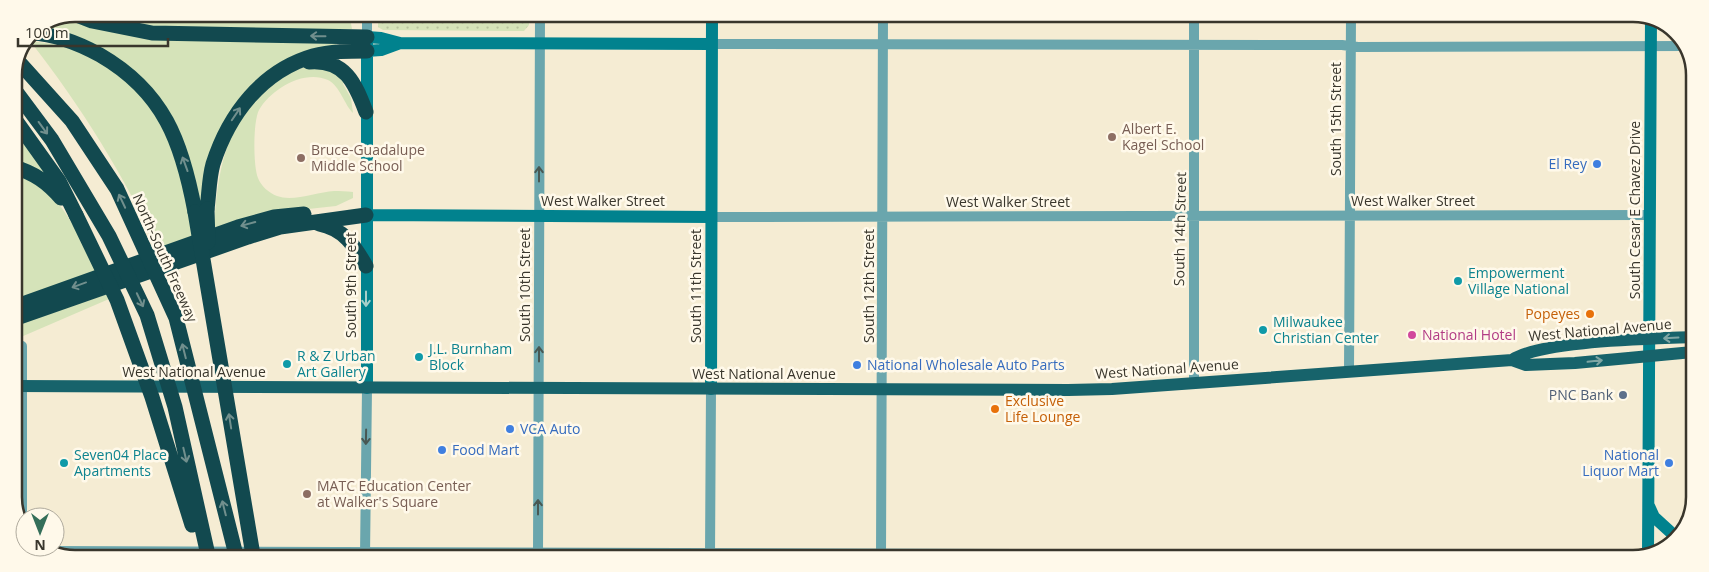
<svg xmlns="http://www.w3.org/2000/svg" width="1709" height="572" font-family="'Open Sans',sans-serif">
<defs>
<pattern id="park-dots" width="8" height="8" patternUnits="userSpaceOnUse" patternTransform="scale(1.25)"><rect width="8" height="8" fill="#d5e3b9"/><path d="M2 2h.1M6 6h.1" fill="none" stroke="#b8c39f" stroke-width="1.8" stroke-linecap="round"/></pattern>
</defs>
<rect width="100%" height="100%" fill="#f5ecd3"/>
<!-- grass -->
<path fill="#d5e3b9" d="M91 14H188L198 16 204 14H281V16H287V19L350 18 352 29H164Z
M70 16 99 26 336 43V46L247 92 201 205 147 83 40 28Z
M30 41 62 45 106 63 143 93 176 150 194 240 160 252C124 176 82 107 30 41Z
M304 67H324L345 79 343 84 351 98 353 113C344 104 340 86 328 80 304 69 271 89 259 110 253 121 253 166 258 178 261 186 269 193 277 196 293 202 317 192 334 191 340 191 346 191 353 192V198L336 206 299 210 214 232C217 162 230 94 304 67Z
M14 124 55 182 14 161Z
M14 171C61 189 77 232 98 274L14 303Z
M107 294 109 299 14 340V326Z"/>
<!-- park -->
<path fill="url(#park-dots)" d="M378 14 529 15V25L524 31 383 30 378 27Z"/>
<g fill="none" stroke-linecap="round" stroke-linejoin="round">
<!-- street -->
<path stroke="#6aa6ad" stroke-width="10" d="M1194 16V383
M367 37V14
M712 44 1342 45 1358 47 1686 46
M711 217 1650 215
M22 346V523
M1349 371 1351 16
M50 551 1641 556
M365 556 367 388
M538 556 540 15
M710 556 711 389
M881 557 883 15"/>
<!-- secondary -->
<path stroke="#01828e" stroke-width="12" d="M367 51 381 50 400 43
M366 215 711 217
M367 388V37L381 38 400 43 712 44
M711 389 712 15
M1649 506 1654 517 1677 538
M1648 554 1651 17"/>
<!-- primary -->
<path stroke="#17636b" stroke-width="12" d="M1512 360C1542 340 1654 339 1693 337
M14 386 1068 390 1112 389 1512 360 1526 365 1575 363 1693 352"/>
<!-- highway -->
<path stroke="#12494f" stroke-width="15" d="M74 14 92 21 152 33 367 37
M31 33C54 34 80 44 100 55 164 92 182 142 195 212
M309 62C345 59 355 83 366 112
M14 118 59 181 76 215
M14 167C34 173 47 182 61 198
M207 209C209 195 209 178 213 164 229 114 262 71 313 56 331 51 349 51 367 51
M319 224C344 229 354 245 366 266
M14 307 238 227 274 217 304 214
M14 319 248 237 280 227 366 215"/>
<!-- highway-bridge -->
<path stroke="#12494f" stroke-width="15" d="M18 61 72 121 117 189 176 318 236 555
M14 89 52 140 109 236 147 315 175 407 208 555
M207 209 208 242
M195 212 253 555
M76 215 117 300 152 397 192 525"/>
</g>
<!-- one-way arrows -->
<defs><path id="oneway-shaft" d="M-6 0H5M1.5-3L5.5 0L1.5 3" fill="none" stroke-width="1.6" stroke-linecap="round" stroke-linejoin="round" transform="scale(1.25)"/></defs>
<g stroke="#718f8d">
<use href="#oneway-shaft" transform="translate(318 36) rotate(-179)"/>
<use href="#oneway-shaft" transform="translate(236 114) rotate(-56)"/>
<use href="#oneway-shaft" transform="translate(43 128) rotate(54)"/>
<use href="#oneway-shaft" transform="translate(185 164) rotate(-110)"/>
<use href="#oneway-shaft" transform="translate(122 201) rotate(-115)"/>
<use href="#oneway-shaft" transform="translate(248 224) rotate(165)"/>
<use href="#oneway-shaft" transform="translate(79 285) rotate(160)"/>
<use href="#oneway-shaft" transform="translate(140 300) rotate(65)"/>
<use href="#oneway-shaft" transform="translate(184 351) rotate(-104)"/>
<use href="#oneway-shaft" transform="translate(230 421) rotate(-99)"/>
<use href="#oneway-shaft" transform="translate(185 455) rotate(77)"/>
<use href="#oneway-shaft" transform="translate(224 508) rotate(-104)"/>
</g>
<g stroke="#485853">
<use href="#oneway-shaft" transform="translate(539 174) rotate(-90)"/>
<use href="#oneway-shaft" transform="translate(539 354) rotate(-90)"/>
<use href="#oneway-shaft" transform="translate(366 437) rotate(91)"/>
<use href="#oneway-shaft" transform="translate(538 507) rotate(-90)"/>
</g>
<use stroke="#a6cfca" href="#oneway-shaft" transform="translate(366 299) rotate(90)"/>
<g stroke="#7fa6a4">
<use href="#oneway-shaft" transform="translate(1671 338) rotate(177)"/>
<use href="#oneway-shaft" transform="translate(1595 361) rotate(-6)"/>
</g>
<!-- markers -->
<g fill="#8d6e63" stroke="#fff9ea" stroke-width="2">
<circle cx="1112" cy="137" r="5"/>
<circle cx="301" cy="158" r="5"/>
<circle cx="307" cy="494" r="5"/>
</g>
<g fill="#3f7fe0" stroke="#fff9ea" stroke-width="2">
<circle cx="1597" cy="164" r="5"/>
<circle cx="857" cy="365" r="5"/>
<circle cx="510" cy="429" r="5"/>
<circle cx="442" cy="450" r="5"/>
<circle cx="1669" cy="463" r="5"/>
</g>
<g fill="#0f9aa8" stroke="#fff9ea" stroke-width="2">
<circle cx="1458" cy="281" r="5"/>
<circle cx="1263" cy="330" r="5"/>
<circle cx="419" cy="357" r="5"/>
<circle cx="287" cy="364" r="5"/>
<circle cx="64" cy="463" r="5"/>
</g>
<g fill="#e8710a" stroke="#fff9ea" stroke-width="2">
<circle cx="1590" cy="314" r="5"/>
<circle cx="995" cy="409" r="5"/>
</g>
<circle fill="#d1479c" stroke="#fff9ea" stroke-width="2" cx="1412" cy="335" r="5"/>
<circle fill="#5c6f8a" stroke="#fff9ea" stroke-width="2" cx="1623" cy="395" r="5"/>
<g text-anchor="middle" stroke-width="5" stroke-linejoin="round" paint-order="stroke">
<!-- street labels -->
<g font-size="14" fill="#39362c" stroke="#fff9ea">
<text transform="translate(1336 119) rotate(-90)" y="5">South 15th Street</text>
<text x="603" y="206">West Walker Street</text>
<text x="1413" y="206">West Walker Street</text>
<text x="1008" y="207">West Walker Street</text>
<text transform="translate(1635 210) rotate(-90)" y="5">South Cesar E Chavez Drive</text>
<text transform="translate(1180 229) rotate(-89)" y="5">South 14th Street</text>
<text transform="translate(165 258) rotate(66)" y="5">North-South Freeway</text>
<text transform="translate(351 285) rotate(-90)" y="5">South 9th Street</text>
<text transform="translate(525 285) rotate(-90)" y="5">South 10th Street</text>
<text transform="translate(696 286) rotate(-90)" y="5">South 11th Street</text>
<text transform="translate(869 286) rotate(-90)" y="5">South 12th Street</text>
<text transform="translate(1600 330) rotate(-5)" y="5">West National Avenue</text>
<text transform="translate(1167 369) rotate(-4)" y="5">West National Avenue</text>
<text x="194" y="377">West National Avenue</text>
<text x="764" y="379">West National Avenue</text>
</g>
<!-- education labels -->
<g font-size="14" fill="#785e54" stroke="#fff9ea" text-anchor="start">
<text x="1122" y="134">Albert E.<tspan x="1122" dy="16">Kagel School</tspan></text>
<text x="311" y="155">Bruce-Guadalupe<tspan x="311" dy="16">Middle School</tspan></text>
<text x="317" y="491">MATC Education Center<tspan x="317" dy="16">at Walker's Square</tspan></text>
</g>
<!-- shop labels -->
<g font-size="14" fill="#366cbe" stroke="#fff9ea" text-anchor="start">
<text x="1587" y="169" text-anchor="end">El Rey</text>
<text x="867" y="370">National Wholesale Auto Parts</text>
<text x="520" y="434">VCA Auto</text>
<text x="452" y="455">Food Mart</text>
<text x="1659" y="460" text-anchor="end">National<tspan x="1659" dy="16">Liquor Mart</tspan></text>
</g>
<!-- culture labels -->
<g font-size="14" fill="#0d838f" stroke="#fff9ea" text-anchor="start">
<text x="1468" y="278">Empowerment<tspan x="1468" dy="16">Village National</tspan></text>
<text x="1273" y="327">Milwaukee<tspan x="1273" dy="16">Christian Center</tspan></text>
<text x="429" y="354">J.L. Burnham<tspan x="429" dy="16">Block</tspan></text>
<text x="297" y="361">R &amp; Z Urban<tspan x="297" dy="16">Art Gallery</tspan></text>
<text x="74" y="460">Seven04 Place<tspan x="74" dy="16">Apartments</tspan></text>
</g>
<!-- food labels -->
<g font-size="14" fill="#c56008" stroke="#fff9ea" text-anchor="end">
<text x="1580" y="319">Popeyes</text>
<text x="1005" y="406" text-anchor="start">Exclusive<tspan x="1005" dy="16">Life Lounge</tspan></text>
</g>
<!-- hotel labels -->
<g font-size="14" fill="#b23c85" stroke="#fff9ea" text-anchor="start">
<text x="1422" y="340">National Hotel</text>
</g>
<!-- service labels -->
<g font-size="14" fill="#4e5e75" stroke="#fff9ea" text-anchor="end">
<text x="1613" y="400">PNC Bank</text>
</g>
</g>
<!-- crop -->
<path d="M0 0H1709V572H0ZM75 22H1633A53 53 0 0 1 1686 75V497A53 53 0 0 1 1633 550H75A53 53 0 0 1 22 497V75A53 53 0 0 1 75 22Z" fill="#fff9ea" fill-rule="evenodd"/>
<path fill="none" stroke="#39362c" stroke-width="2.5" d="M75 22H1633A53 53 0 0 1 1686 75V497A53 53 0 0 1 1633 550H75A53 53 0 0 1 22 497V75A53 53 0 0 1 75 22Z"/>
<!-- north arrow -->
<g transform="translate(40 532) rotate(180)"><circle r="24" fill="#fff9ea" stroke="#b0ab9e"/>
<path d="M0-4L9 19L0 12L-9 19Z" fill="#356f59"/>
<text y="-8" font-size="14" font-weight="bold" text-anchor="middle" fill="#39362c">N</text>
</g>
<!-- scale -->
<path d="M18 38v8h150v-8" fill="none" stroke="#39362c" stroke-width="2.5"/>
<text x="25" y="38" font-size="15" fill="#39362c" stroke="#fff9ea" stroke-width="4" paint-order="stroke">100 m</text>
</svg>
